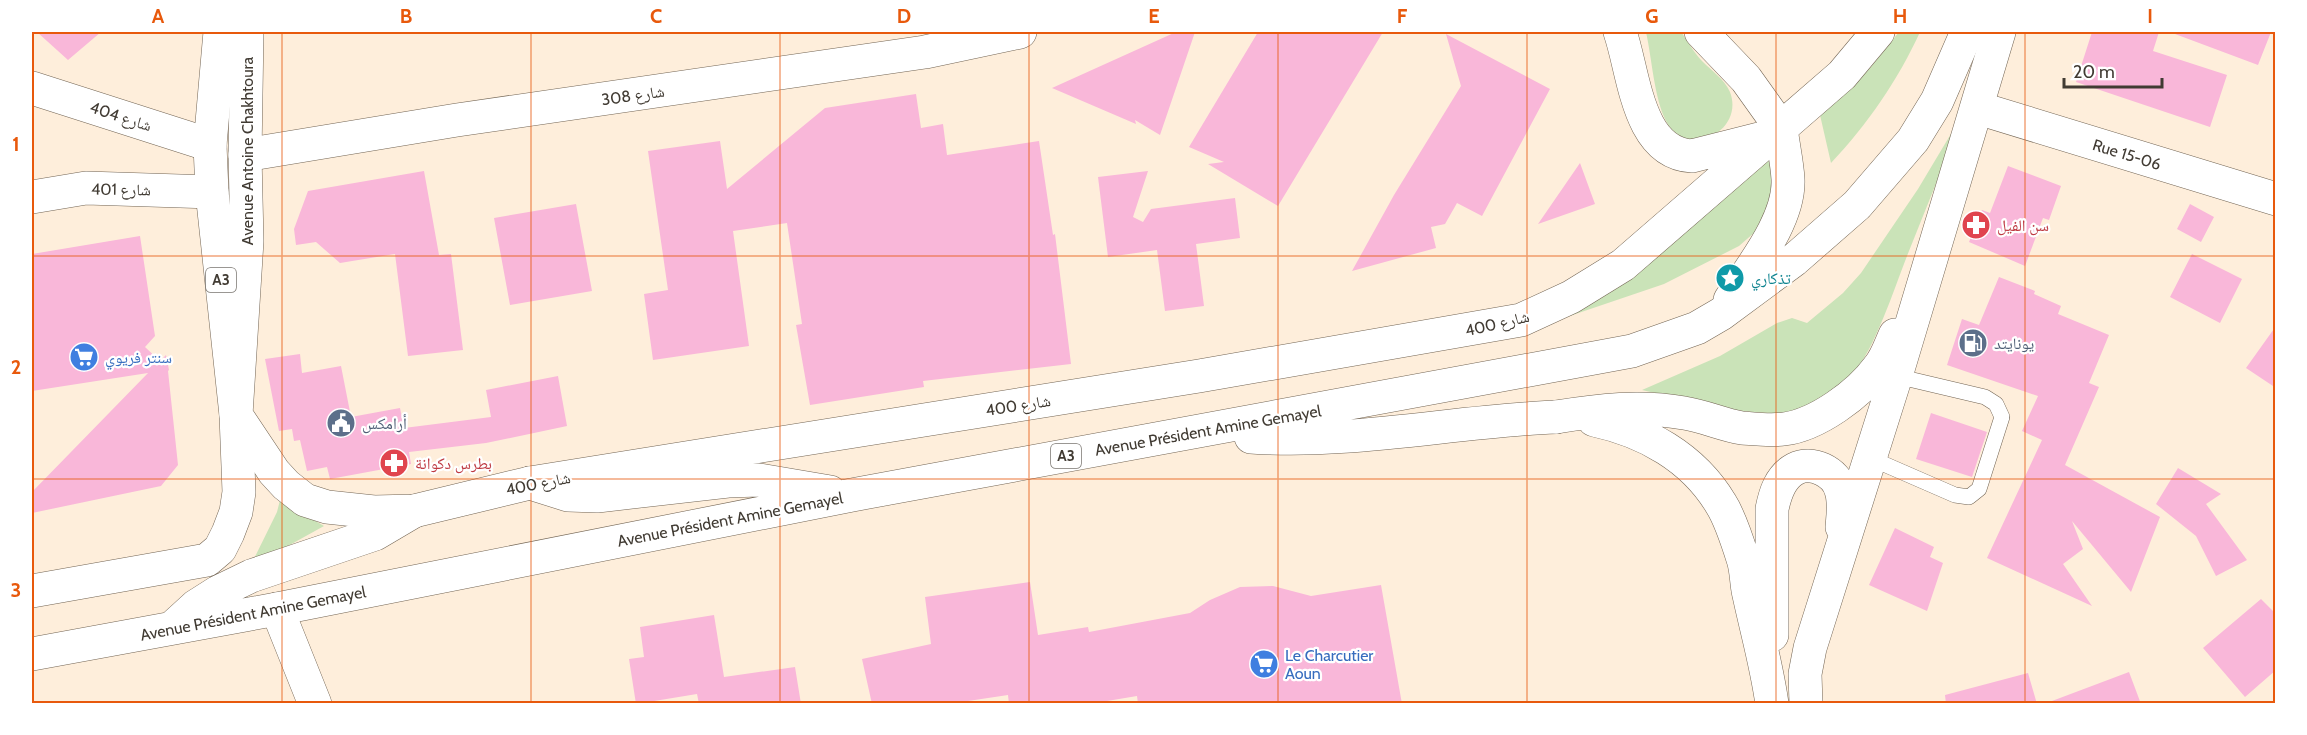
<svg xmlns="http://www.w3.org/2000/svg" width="2307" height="735" font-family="Cabin,'Noto Naskh Arabic',sans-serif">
<rect width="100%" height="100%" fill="#feeedb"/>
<!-- green -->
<path fill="#cae3b8" d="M1646 32H1681C1688 41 1694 53 1702 61 1712 71 1724 79 1730 92 1745 131 1687 161 1666 121 1654 97 1652 59 1646 32Z
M1899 32H1920C1898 80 1867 125 1831 163L1820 115 1870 68Z
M1964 112C1946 160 1926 208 1907 256 1893 292 1876 346 1852 376 1839 391 1819 405 1799 410 1759 421 1683 399 1642 390L1720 356 1777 323 1792 318 1807 323 1843 293 1861 273 1918 189Z
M1779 149 1771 218 1739 246 1664 284 1549 323Z
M280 500 324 526 250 567 277 512Z"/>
<!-- building -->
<path fill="#f9b7d9" d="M37 32H101L68 60Z
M1176 32H1195L1160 135 1135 120 1136 124 1052 88Z
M1258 32H1383L1278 206 1208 164 1224 162 1189 147Z
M2092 32H2159L2153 51 2227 75 2210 127 2076 82Z
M2175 32H2271L2258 65 2175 34Z
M1446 34 1550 89 1482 216 1457 203 1445 224 1431 227 1436 248 1352 271 1394 195 1461 86Z
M916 94 921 128 943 124 947 155 1039 141 1053 235 1055 234 1071 364 923 381 924 387 810 405 796 325 802 324 787 223 733 231 749 346 653 360 644 294 668 290 648 151 720 141 727 189 825 108Z
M1580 163 1595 204 1538 224Z
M2008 166 2061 186 2049 220 2043 218 2025 266 1969 242 1982 210 1990 213Z
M424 171 439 255 451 254 463 350 408 356 395 254 340 263 316 242 296 245 294 229 308 191Z
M1148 171 1133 217 1143 222 1151 209 1235 198 1240 238 1196 244 1204 306 1165 311 1157 250 1108 257 1098 177Z
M576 204 592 291 510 305 494 218Z
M2190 204 2214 217 2201 242 2177 229Z
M140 236 155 336 145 347 160 361 166 355 169 370 168 371 178 465 161 486 32 513V492L148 373 32 391V254Z
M2192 254 2242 279 2220 323 2170 297Z
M1999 277 2035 291 2034 294 2061 306 2058 314 2109 335 2089 383 2099 387 2065 465 2160 517 2131 592 2072 521 2083 549 2063 564 2092 606 1987 558 2042 440 2022 431 2038 396 1947 365 1962 319 1979 325Z
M2276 326V388L2246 368Z
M300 354 302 373 341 366 351 417 400 408 404 428 491 417 486 390 558 376 567 426 486 443 409 452 411 464 330 479 327 467 307 471 300 440 294 441 292 429 279 431 265 359Z
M1931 413 1987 432 1972 477 1916 459Z
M2178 468 2221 494 2206 504 2247 560 2216 576 2196 536 2156 504Z
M1895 528 1934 547 1930 557 1943 563 1927 611 1869 585Z
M1030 582 1038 635 1088 627 1089 632 1190 613 1210 600 1240 587 1273 586 1311 596 1381 585 1402 704H1138L1137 696 1089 704H1009L1008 695 948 704H872L862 659 931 644 925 597Z
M2261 599 2276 614V670L2245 697 2203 648Z
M714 615 724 677 795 667 801 704H699L697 694 636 704 629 659 644 657 640 627Z
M2129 672 2141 704H2052V701Z
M2028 673 2037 704H1946L1945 695Z"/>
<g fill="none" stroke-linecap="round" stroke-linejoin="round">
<!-- service casing -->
<g stroke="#736554" stroke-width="16">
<path id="service" d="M1870 458 1955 495 1969 497 1979 489 2002 417 1996 404 1985 397 1896 376"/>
</g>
<!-- tertiary casing -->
<g stroke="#736554" stroke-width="34">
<path id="tertiary" d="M32 88 210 145
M1978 108 2276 199
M245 155 457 120 925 52 1020 32
M32 197 86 188 212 192
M277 609 315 704"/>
</g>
<!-- secondary casing -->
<g stroke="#736554" stroke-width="34">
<path id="secondary" d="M247 32 245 155 247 241 236 415 274 472 286 485 305 500 327 507 374 512 414 511 530 483 1199 376 1521 320 1571 297 1623 265 1781 128 1746 79 1701 32
M1620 32C1634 72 1637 153 1692 156L1767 137
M1556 417C1599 410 1641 405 1684 413 1704 416 1723 425 1742 428 1756 429 1770 431 1784 429 1817 425 1859 394 1878 368 1886 359 1890 346 1895 335
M1594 420C1645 431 1693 457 1721 504 1730 518 1738 543 1743 559 1747 571 1746 584 1749 595 1757 632 1767 667 1772 704
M1772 635V509C1775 494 1780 477 1795 469 1812 460 1836 472 1841 490 1845 502 1843 515 1842 527
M1806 704 1805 674 1810 648 1896 376 1999 32"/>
</g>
<!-- trunk casing -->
<g stroke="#736554" stroke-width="34">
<path id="trunk" d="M1730 300C1751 267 1790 220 1788 179 1787 162 1783 145 1781 128L1842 75 1878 32
M1251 437C1353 444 1455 421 1556 417
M530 483 568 495 597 496 728 481 759 480 830 492
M32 591 207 560 220 549 228 533 236 512 239 492 236 415 212 192 210 145 220 32
M173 627 196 606 218 592 251 576 375 534 414 511
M32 654 277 609 852 495 1632 351 1697 328 1721 314 1794 260 1857 205 1913 140 1937 101 1967 32"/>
</g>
<!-- service -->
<use href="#service" stroke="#fff" stroke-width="15"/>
<!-- tertiary -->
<use href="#tertiary" stroke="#fff" stroke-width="33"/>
<!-- secondary -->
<use href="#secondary" stroke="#fff" stroke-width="33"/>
<!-- trunk -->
<use href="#trunk" stroke="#fff" stroke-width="33"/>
</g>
<!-- grid -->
<path fill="none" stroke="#e8590c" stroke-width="1.5" stroke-opacity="0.55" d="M282 32V704M531 32V704M780 32V704M1029 32V704M1278 32V704M1527 32V704M1776 32V704M2025 32V704M32 256H2276M32 479H2276"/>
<!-- icons -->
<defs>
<g id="pharmacy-disc" transform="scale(1.5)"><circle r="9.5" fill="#e0444e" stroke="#fff"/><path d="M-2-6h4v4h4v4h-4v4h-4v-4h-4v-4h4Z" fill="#fff"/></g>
<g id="sight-disc" transform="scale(1.5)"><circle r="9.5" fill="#0f9aa8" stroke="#fff"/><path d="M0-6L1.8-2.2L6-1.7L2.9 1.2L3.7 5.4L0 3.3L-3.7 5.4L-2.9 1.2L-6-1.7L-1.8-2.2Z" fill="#fff"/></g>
<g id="fuel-disc" transform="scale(1.5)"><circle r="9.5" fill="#5c6f8a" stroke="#fff"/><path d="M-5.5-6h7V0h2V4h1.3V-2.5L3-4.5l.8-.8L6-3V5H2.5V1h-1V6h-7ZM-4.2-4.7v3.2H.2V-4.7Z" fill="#fff"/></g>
<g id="supermarket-disc" transform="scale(1.5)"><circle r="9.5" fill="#3f7fe0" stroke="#fff"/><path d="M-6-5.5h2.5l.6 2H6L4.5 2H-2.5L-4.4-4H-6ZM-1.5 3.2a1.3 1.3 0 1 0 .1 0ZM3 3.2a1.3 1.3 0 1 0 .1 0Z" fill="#fff"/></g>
<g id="civic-disc" transform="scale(1.5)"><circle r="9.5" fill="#5c6f8a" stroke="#fff"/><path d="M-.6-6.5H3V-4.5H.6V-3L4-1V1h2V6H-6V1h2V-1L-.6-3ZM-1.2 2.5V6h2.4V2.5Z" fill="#fff"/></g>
</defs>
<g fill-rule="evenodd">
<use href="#pharmacy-disc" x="1976" y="225"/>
<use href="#sight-disc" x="1730" y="278"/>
<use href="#fuel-disc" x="1973" y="343"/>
<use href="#supermarket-disc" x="84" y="357"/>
<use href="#civic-disc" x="341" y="423"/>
<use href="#pharmacy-disc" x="394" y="463"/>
<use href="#supermarket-disc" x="1264" y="664"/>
</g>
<g text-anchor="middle" stroke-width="4.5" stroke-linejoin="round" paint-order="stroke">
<!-- shield labels -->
<g fill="#fff" stroke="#7a7670" stroke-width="1.5">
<rect x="206" y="268" width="30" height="24" rx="4.5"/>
<rect x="1051" y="444" width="30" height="24" rx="4.5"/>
</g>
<g font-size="15" font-weight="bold" fill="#413b33">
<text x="221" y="285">A3</text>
<text x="1066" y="461">A3</text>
</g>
<!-- street labels -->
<g font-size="16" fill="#413b33" stroke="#fff">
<text transform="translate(633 95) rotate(-8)" y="6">شارع 308</text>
<text transform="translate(121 116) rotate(18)" y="6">شارع 404</text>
<text transform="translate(247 151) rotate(-90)" y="6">Avenue Antoine Chakhtoura</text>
<text transform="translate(2127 154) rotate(17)" y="6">Rue 15-06</text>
<text transform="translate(121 189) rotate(1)" y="6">شارع 401</text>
<text transform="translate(1497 323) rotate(-13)" y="6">شارع 400</text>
<text transform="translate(1018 405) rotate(-9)" y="6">شارع 400</text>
<text transform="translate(1208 430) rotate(-10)" y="6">Avenue Président Amine Gemayel</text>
<text transform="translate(538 483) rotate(-11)" y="6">شارع 400</text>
<text transform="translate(730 519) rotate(-11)" y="6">Avenue Président Amine Gemayel</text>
<text transform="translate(253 613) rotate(-11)" y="6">Avenue Président Amine Gemayel</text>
</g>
<!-- health labels -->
<g font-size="16" fill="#be3a42" stroke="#fff" text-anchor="start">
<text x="1997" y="231">سن الفيل</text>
<text x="415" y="469">بطرس دكوانة</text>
</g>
<!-- culture labels -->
<g font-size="16" fill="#0d838f" stroke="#fff" text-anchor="start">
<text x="1751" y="284">تذكاري</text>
</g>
<!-- service labels -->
<g font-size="16" fill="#4e5e75" stroke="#fff" text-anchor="start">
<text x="1994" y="349">يونايتد</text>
<text x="362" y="429">أرامكس</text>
</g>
<!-- shop labels -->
<g font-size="16" fill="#366cbe" stroke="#fff" text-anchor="start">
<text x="105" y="363">سنتر فريوي</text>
<text x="1285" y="661">Le Charcutier<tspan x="1285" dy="18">Aoun</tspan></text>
</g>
</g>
<!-- border -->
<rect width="2307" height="735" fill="none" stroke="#ffffff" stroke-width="66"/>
<!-- scale -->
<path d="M2064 78v9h98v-9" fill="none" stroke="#413b33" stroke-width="3"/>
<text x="2073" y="78" font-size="18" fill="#413b33" stroke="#ffffff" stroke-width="4.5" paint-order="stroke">20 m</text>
<rect x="33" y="33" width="2241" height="669" fill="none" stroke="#e8590c" stroke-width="2"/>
<g font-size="20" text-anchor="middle" font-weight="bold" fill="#e8590c">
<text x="158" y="23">A</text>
<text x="406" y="23">B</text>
<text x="656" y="23">C</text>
<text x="904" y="23">D</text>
<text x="1154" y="23">E</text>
<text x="1402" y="23">F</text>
<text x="1652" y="23">G</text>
<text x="1900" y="23">H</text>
<text x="2150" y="23">I</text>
<text x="16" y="151">1</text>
<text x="16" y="374">2</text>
<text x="16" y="597">3</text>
</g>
</svg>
